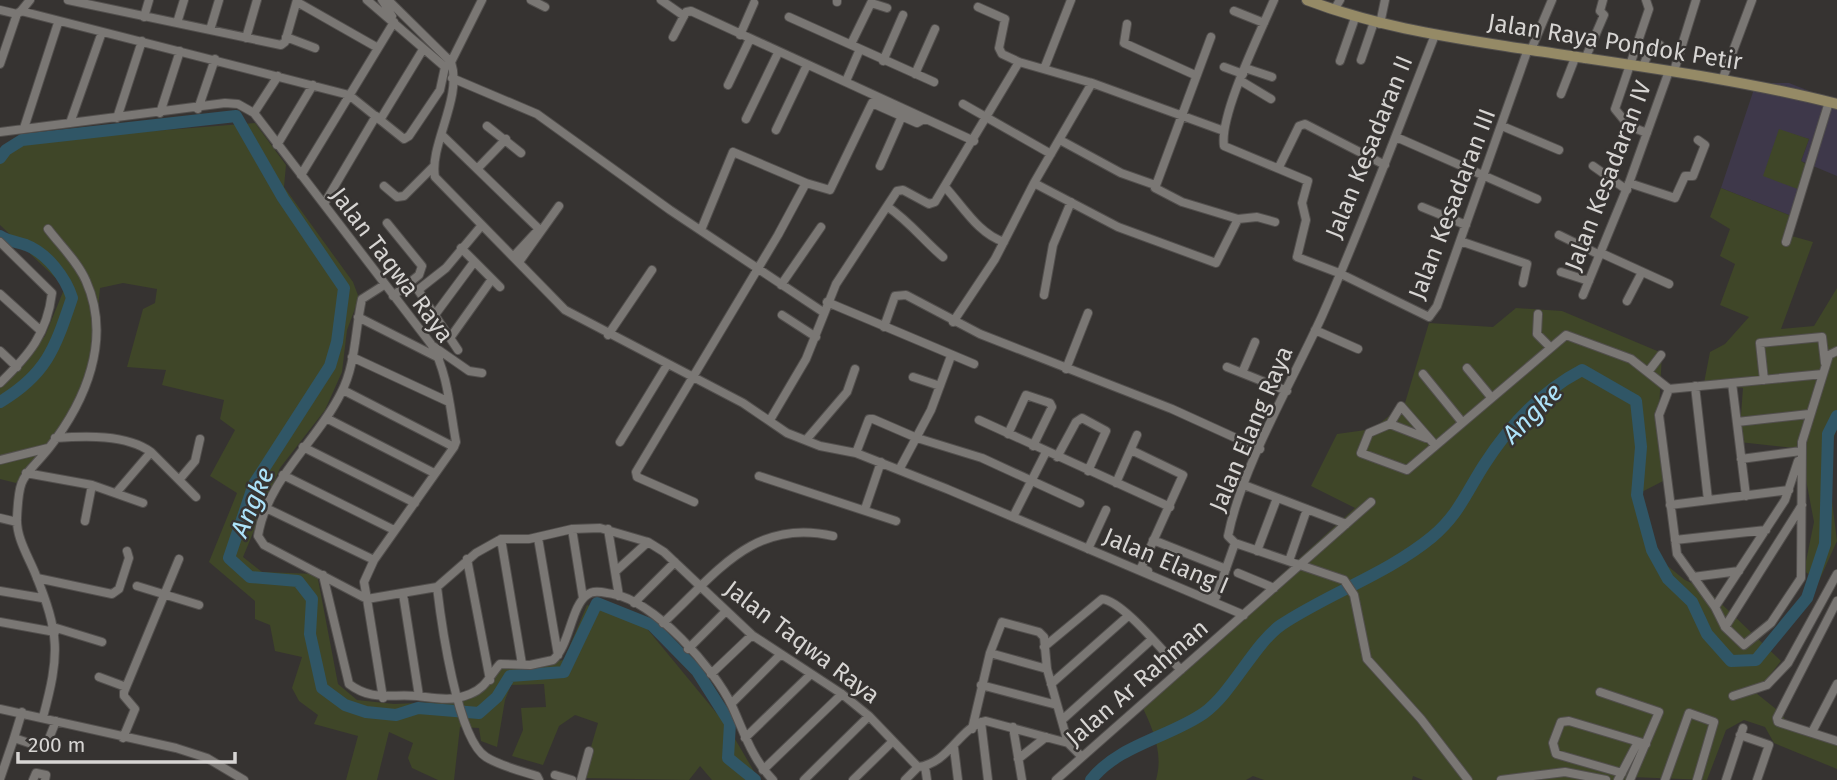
<svg xmlns="http://www.w3.org/2000/svg" width="1837" height="780" font-family="'Fira Sans',sans-serif">
<rect width="100%" height="100%" fill="#363331"/>
<!-- industrial -->
<path fill="#3e384a" d="M1756 83H1789L1837 102V176L1801 161 1809 139 1779 130 1803 191 1794 217 1721 188Z"/>
<!-- green -->
<path fill="#3f4628" d="M255 123 286 165 284 187 353 282 359 298 347 330 342 372 325 410 280 468 243 557 262 572 317 574 338 684 357 700 394 704 463 701 499 668 564 660 587 605 644 625 728 727 759 780H712L700 766 689 780 582 778 598 723 575 715 559 726 543 765 512 756 523 730 521 708 546 707 544 684 511 685 505 700 497 747 481 741 479 728 460 727 454 780H438L412 768 408 758 413 743 389 732 377 780H346L358 736 314 724 318 715 299 701 292 688 302 657 275 651 270 625 255 619V601L209 562 237 493 210 476 235 430 220 419 224 400 162 385 166 370 127 367 143 309 155 303 157 289 123 283 100 288 91 379 56 439 16 483 0 479V383L45 336 65 287 0 225V164L13 142Z
M1779 129 1809 139 1801 161 1811 167 1803 191 1763 176Z
M1721 188 1794 217 1788 235 1813 242 1781 329 1814 326 1837 288V427L1827 461 1837 541 1819 581 1804 571 1814 522 1803 464 1804 449 1739 442 1743 388 1704 383 1710 352 1725 344 1749 317 1720 305 1735 264 1720 256 1730 229 1710 217Z
M1516 308 1562 311 1662 353 1659 410 1667 479 1632 497 1649 551 1685 580 1707 590 1781 661 1756 693 1781 713 1790 727 1837 745V769L1774 743 1765 727 1744 720 1726 730 1707 780 1631 777 1630 780H1423L1413 776 1412 780H1264L1253 776 1246 780H1156C1164 752 1152 727 1140 702L1355 508 1311 486 1337 434 1373 429 1405 403 1429 323 1493 327Z"/>
<g fill="none" stroke-linecap="round" stroke-linejoin="round">
<!-- river -->
<path stroke="#305666" stroke-width="12" d="M0 158 6 150 22 140 236 116 283 198 344 288 337 342 330 366 254 484 229 558 250 577 298 581 312 599 310 634 322 688 345 705 366 712 396 715 418 708 479 713 497 697 510 676 564 672 597 603 652 625 697 671 730 723 728 758 755 780
M0 236C8 241 17 242 26 245 47 253 66 278 72 298 55 348 47 374 0 402
M1091 780C1118 745 1170 737 1204 713 1232 693 1254 644 1281 625 1329 593 1387 574 1432 537 1459 514 1466 493 1484 465 1509 426 1542 391 1582 370L1636 401 1641 447 1637 495 1652 550 1668 579 1692 602 1707 634 1731 661 1756 660 1807 598 1825 544 1828 434 1837 416"/>
<!-- street casing -->
<g stroke="#524f4d" stroke-width="10">
<path id="street" d="M68 0 281 45 285 42 297 0
M367 0 445 67
M382 0 392 16
M388 0 451 62
M531 0 545 7
M661 0 684 16
M1274 0C1261 31 1219 115 1224 146L1308 181 1302 203 1306 220 1297 257 1339 273 1429 317 1437 306 1528 49
M1646 0 1649 9 1615 109 1629 126 1647 133
M297 2 378 48
M837 2V0
M978 7 1005 19 999 48 1002 54 1019 62 1092 83 1224 131
M0 10 17 14 21 11 349 95 404 139 409 136 440 90 445 67 451 62 482 0
M1334 10 1340 0
M21 11 30 0
M1234 11 1264 23
M144 17 149 0
M789 17 934 82
M177 23 184 0
M1127 24 1124 43 1195 75
M1380 24 1385 0
M210 30 219 0
M740 35 754 3
M1435 35C1398 129 1363 224 1322 316 1292 382 1242 466 1228 536L1235 543 1344 580 1354 595 1367 659 1421 719 1468 780
M286 37 315 48
M673 37 686 12 691 11 974 141
M246 38 257 0
M851 44 871 3 887 8
M1531 50 1552 0
M1585 59 1604 15 1600 11 1603 0
M1361 60 1374 22
M883 61 903 15
M1340 61 1355 18
M451 62C463 98 429 145 435 177L565 310 743 403 787 433 820 446 856 453 947 489 1244 615
M0 64 17 14
M1643 66 1649 52 1660 45
M1224 67 1243 74
M1245 68 1272 77
M1044 69 1071 0
M1674 71 1696 0
M915 74 935 29
M452 78 537 114 670 210 823 312
M1723 78 1752 0
M846 81 860 49
M1241 81 1271 99
M728 85 750 39
M1561 94 1575 58
M963 104 1051 154
M198 109 215 59
M160 113 180 51
M254 113 278 76
M117 118 142 41
M746 119 778 53
M380 120 422 51
M70 123 102 32
M487 126 521 153
M1502 126 1559 150
M24 128 58 23
M776 130 807 65
M0 132 225 103 238 104 254 113 431 344C448 372 450 410 456 442L454 447 374 560 364 582 367 599 437 587 476 553 501 539H529L572 529 600 528 648 542 664 552 752 635 842 694 869 716 918 767C950 763 959 727 986 721L1068 743 1082 757
M443 136 539 229 514 256
M1396 137 1537 199
M1060 140 1121 173 1155 185
M277 145 313 85
M880 166 902 116
M1593 166 1627 190
M1279 167 1299 126 1305 124 1385 165
M478 168 506 139
M301 175 394 22
M1034 183 1118 227 1216 263 1238 219 1182 202 1155 188 1211 37
M1629 183 1675 198 1685 176H1693L1705 145 1698 140
M384 186 397 197 404 196 433 167
M946 188C964 208 979 234 1004 242
M324 204 376 116
M888 207C910 222 923 240 943 257
M1422 207 1466 225
M1238 219 1257 217 1275 222
M387 223 422 266 419 275 393 296
M701 230 733 152 806 183
M1559 235 1600 255
M1460 241 1527 264 1523 283
M0 242 52 293C47 334 29 355 0 383
M1786 242 1829 102
M461 248 500 287
M1601 253 1669 284
M519 262 559 206
M1561 272 1589 281
M781 285 821 227
M0 294 41 331
M1044 295 1053 245 1071 202
M1583 295 1629 183 1669 71
M1627 301 1642 272
M827 302 974 364
M1538 314 1537 334 1550 347
M782 315 816 337
M434 316 474 262
M358 317 439 358
M953 322 995 259 1034 183 1092 83
M884 327 895 296 906 295 980 334 1172 409 1260 449
M1315 330 1358 349
M608 335 652 270
M450 338 492 279
M433 346 469 371 482 373
M458 350 418 290 446 268 482 225
M0 351 17 367
M352 357 449 402
M1227 367 1287 391
M1467 368 1491 397
M1066 369 1088 313
M1648 372 1661 355
M1242 373 1255 342
M1423 374 1462 422
M913 377 940 386
M1764 380 1760 343 1822 337 1825 363
M1732 383 1746 496
M1695 386 1708 500
M1669 389 1823 374
M343 390 454 447
M328 419 434 473
M770 420 806 359 836 284 897 191 903 190 929 204 935 202 1019 62
M979 420 1170 507
M1737 422 1809 414
M1390 424 1426 438
M1008 434 1026 395 1050 403 1052 407 1033 446
M55 438C85 436 126 434 151 452
M806 440 847 392 855 369
M620 442 667 365
M1435 445 1401 406 1390 424 1369 433 1361 453 1407 470 1566 335 1631 359 1669 389 1659 415 1677 554 1715 607 1725 627 1744 645 1771 623 1801 578 1802 442 1829 355 1837 351
M303 447 415 503
M1131 450 1183 475 1141 568 1148 571
M856 453 869 419H873L917 438 982 458 1080 503
M1057 457 1076 422 1082 418 1106 431 1088 471
M1741 459 1801 451
M0 460 48 448
M899 470 931 410 951 356
M26 473 92 485 143 503
M283 475 394 530
M759 476 896 521
M179 480 195 461 200 439
M1116 483 1137 435
M1244 485 1346 524
M116 493 151 452 196 497
M694 502 637 477 636 472 778 235 806 183 830 190 872 103 917 123 924 119
M1670 505 1789 490
M268 509 374 560
M865 509 881 462
M1013 517 1046 452
M0 518 17 522
M85 521 92 485
M572 529 583 598
M608 529 619 596
M538 538 558 655
M501 539 522 664
M1153 540 1226 569
M1675 540 1766 530
M1088 549 1106 510
M1257 551 1277 498
M467 559 490 680
M1289 561 1307 509
M616 571 648 542
M1238 573 1274 588
M323 575 349 684C371 701 390 694 417 696 435 698 451 702 470 694 487 687 489 676 500 664L530 665 553 660C570 645 571 606 587 595 594 589 605 593 613 594 655 602 714 668 732 706 744 732 752 759 773 780
M1693 577 1739 571
M37 578 112 594 119 589 129 558 127 551
M137 586 199 605
M437 587C441 621 457 739 486 757 500 766 521 771 537 776L539 780
M0 591 42 598
M403 594 419 696
M1209 594 1216 597 1235 543
M1837 601 1777 718 1778 722 1837 741
M634 603 675 562
M1715 607 1785 500 1798 461
M0 622 55 632
M663 623C715 575 753 517 833 536
M53 627 102 642
M1725 627 1802 505
M1044 647 1102 599C1123 601 1164 653 1181 670
M688 649 725 612
M990 653 1047 669
M711 674 752 635
M99 677 126 687
M1051 684 1128 616
M981 685 1057 705
M1600 692 1659 712 1630 780
M1733 696 1767 685 1788 663 1837 574
M383 698 367 599 264 545 258 536C267 479 317 442 341 393 356 365 355 329 362 299L384 285
M731 704 780 655
M0 709 176 748 207 758 244 780
M22 712 14 738 41 747 46 746 56 721
M43 717C60 654 60 634 35 573 28 556 16 537 17 518 19 473 23 480 49 448 86 401 112 339 86 281 78 262 60 245 48 229
M1062 720 1150 641
M981 722 988 780
M1013 727 1022 780
M972 729 990 653 1002 622 1039 632 1044 637 1047 669 1068 743
M1812 732 1837 684
M1740 735 1769 745 1757 780
M123 738 135 709 124 696V692L179 559
M745 738 810 675
M954 748 958 780
M1018 759 1046 737
M925 766 927 780
M763 770 842 694
M1622 773 1556 754 1553 743 1561 722 1569 721 1646 744
M555 775 572 780
M0 779 14 738
M33 780 36 773 46 775 45 780
M581 780 589 751
M804 780 869 716
M853 780 892 742
M905 780 918 767
M1056 780 1371 502
M1501 780 1565 772 1606 780
M1618 780 1638 742
M1665 780 1689 713 1714 722 1697 780
M1726 780 1743 728"/>
</g>
<!-- secondary casing -->
<g stroke="#524f4d" stroke-width="12">
<path id="secondary" d="M1307 0C1377 27 1449 37 1524 49 1629 65 1734 78 1837 104"/>
</g>
<!-- street -->
<use href="#street" stroke="#7a7774" stroke-width="8"/>
<!-- secondary -->
<use href="#secondary" stroke="#958a66" stroke-width="10"/>
</g>
<g text-anchor="middle" stroke-width="5" stroke-linejoin="round" paint-order="stroke">
<!-- street labels -->
<g font-size="24" fill="#d7d5d3" stroke="#363331">
<text transform="translate(1615 42) rotate(9)" y="8">Jalan Raya Pondok Petir</text>
<text transform="translate(1369 147) rotate(-68)" y="8">Jalan Kesadaran II</text>
<text transform="translate(1608 176) rotate(-69)" y="8">Jalan Kesadaran IV</text>
<text transform="translate(1452 204) rotate(-69)" y="8">Jalan Kesadaran III</text>
<text transform="translate(392 265) rotate(53)" y="8">Jalan Taqwa Raya</text>
<text transform="translate(1251 429) rotate(-67)" y="8">Jalan Elang Raya</text>
<text transform="translate(1166 561) rotate(23)" y="8">Jalan Elang I</text>
<text transform="translate(802 642) rotate(37)" y="8">Jalan Taqwa Raya</text>
<text transform="translate(1137 683) rotate(-41)" y="8">Jalan Ar Rahman</text>
</g>
<!-- water labels -->
<g font-size="26" font-style="italic" fill="#ade3fa" stroke="#363331">
<text transform="translate(1532 413) rotate(-45)" y="9">Angke</text>
<text transform="translate(252 502) rotate(-67)" y="9">Angke</text>
</g>
</g>
<!-- scale -->
<path d="M18 752v10h217v-10" fill="none" stroke="#d7d5d3" stroke-width="3.5"/>
<text x="28" y="752" font-size="21" fill="#d7d5d3" stroke="#363331" stroke-width="5" paint-order="stroke">200 m</text>
</svg>
